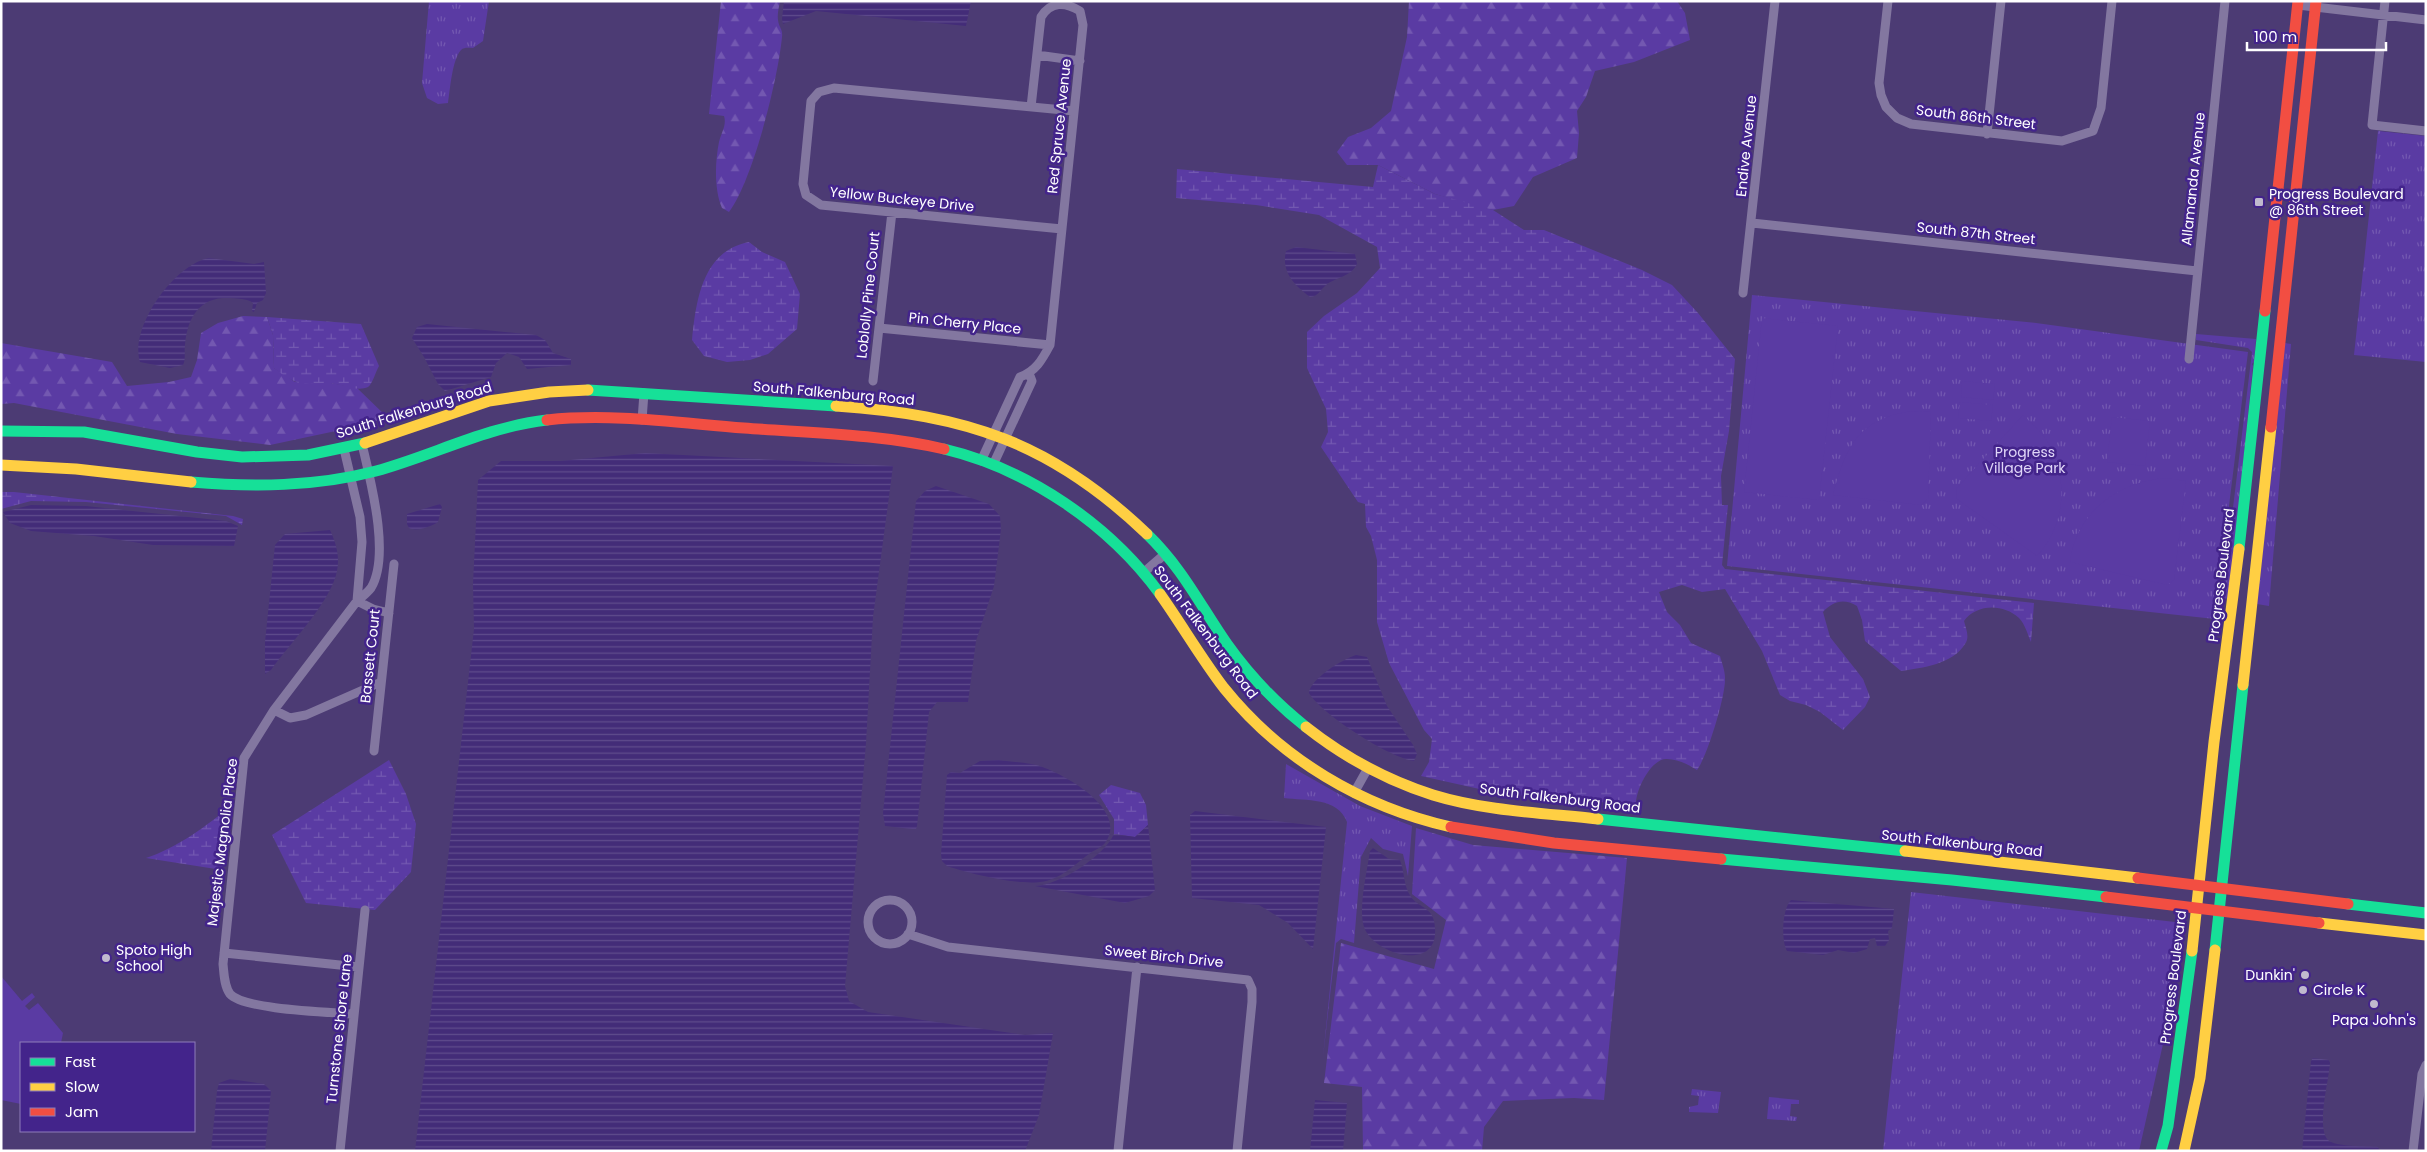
<svg xmlns="http://www.w3.org/2000/svg" width="2427" height="1152" font-family="Poppins,sans-serif">
<defs>
<pattern id="grass-tufts" width="24" height="20" patternUnits="userSpaceOnUse" patternTransform="scale(1.25)"><rect width="24" height="20" fill="#5a3ba3"/><path d="M3 7l-1-3M5 7V3M7 7l1-3M15 17l-1-3M17 17v-4M19 17l1-3" fill="none" stroke="#7358b1"/></pattern>
<pattern id="forest-firs" width="22" height="20" patternUnits="userSpaceOnUse" patternTransform="scale(1.25)"><rect width="22" height="20" fill="#5a3ba3"/><path d="M5 1l3.5 6h-7zM16 11l3.5 6h-7z" fill="#7358b1"/></pattern>
<pattern id="wetland-marsh" width="20" height="14" patternUnits="userSpaceOnUse" patternTransform="scale(1.25)"><rect width="20" height="14" fill="#5a3ba3"/><path d="M1 5h8M5 5V1M11 12h8M15 12V8" fill="none" stroke="#7358b1"/></pattern>
<pattern id="water-rules" width="6" height="5" patternUnits="userSpaceOnUse" patternTransform="scale(1.25)"><rect width="6" height="5" fill="#432c78"/><path d="M0 2.5h6" fill="none" stroke="#5f4c8c"/></pattern>
</defs>
<rect width="100%" height="100%" fill="#4c3b74"/>
<!-- grass -->
<path fill="url(#grass-tufts)" d="M429 1H489L483 41 473 48C469 48 464 47 461 50 452 60 450 90 448 103L438 104 427 98 422 83Z
M2378 131 2426 136V362L2354 355Z
M1752 295 2036 323 2248 352 2215 619 1727 566Z
M2196 334 2256 339 2254 362 2252 364 2253 366 2229 599 2222 598 2252 352 2248 348 2196 340Z
M2285 343 2291 344 2269 606 2257 604Z
M1286 764 1360 806 1412 826 1408 876 1403 854 1383 849 1371 838 1361 857 1354 943 1341 939 1336 943 1323 1057 1347 822C1338 797 1306 801 1284 798Z
M1911 892 2175 922 2165 1035 2139 1151H1883Z
M1692 1089 1721 1092 1718 1113 1689 1112V1107L1698 1105 1699 1096 1691 1095Z
M1769 1097 1799 1100V1104H1791L1790 1116 1797 1117 1796 1121 1767 1119Z"/>
<!-- forest -->
<path fill="url(#forest-firs)" d="M721 1H780C779 7 777 14 778 20 779 28 783 29 782 37 778 79 753 180 729 212L722 208C714 189 715 162 719 142 721 133 727 125 724 116L709 114Z
M1409 1H1677L1685 13 1690 40 1634 62 1595 71 1586 97 1577 111 1579 133 1577 158 1533 177 1514 206 1493 210 1474 206 1435 194 1378 165H1347L1337 152 1348 137 1371 128 1391 111 1407 37Z
M243 316 267 317 273 335 274 368 295 382 331 383 357 388 387 417 364 425 270 445 177 434 14 403 1 404V343L112 362 127 386 169 382 191 377 197 360 201 333 218 323Z
M1416 828 1473 845 1627 858 1604 1100 1574 1098 1503 1101 1484 1127 1482 1151H1363L1362 1087 1324 1083 1341 943 1434 969 1446 920 1412 894Z"/>
<!-- wetland -->
<path fill="url(#wetland-marsh)" d="M1378 165 1435 194 1493 210 1524 230H1544L1642 270 1672 285 1698 313 1735 359 1729 431 1721 476 1722 505H1728L1722 565 1725 569 2034 603 2031 642C2028 635 2025 624 2019 618 2003 603 1976 604 1964 621 1966 629 1970 637 1965 644 1953 664 1922 668 1901 671L1865 641 1862 620 1857 606C1844 598 1833 601 1823 612L1830 637 1863 679 1870 697 1865 707 1843 730 1820 712 1806 705 1790 701 1780 695 1762 651 1725 589 1702 592 1682 585 1659 592 1667 612 1680 625 1691 643 1720 656C1722 663 1725 671 1725 678 1726 695 1707 757 1697 770 1689 765 1678 759 1667 759 1651 758 1635 791 1636 805L1502 794 1421 776 1429 762 1432 739 1424 730 1389 663 1377 622V560L1371 536 1366 527 1365 504 1358 502 1321 447 1328 432 1326 409 1307 368V332L1324 316 1357 293 1380 268 1377 247 1319 215 1256 205 1176 198 1177 169 1373 187Z
M749 242 762 252 785 262 800 294 797 329 768 354 750 360 727 362 704 356 692 340C696 301 702 251 749 242Z
M267 317 361 324 379 366C376 371 372 385 368 387 357 392 341 384 329 383 318 383 304 386 294 381 287 378 280 373 274 368L273 335Z
M1 492H14L233 516 243 519 242 525 226 516 86 502 31 501 1 509Z
M389 760 406 794 416 824 411 872 375 910 306 903 272 835Z
M1111 785 1140 793 1146 805 1148 825 1135 837 1114 834V819L1099 795Z
M233 804 222 870 146 858C177 848 208 825 233 804Z"/>
<!-- garden -->
<path fill="#5a3ba3" d="M1762 318 1838 326 1819 500 1744 492Z
M1962 381 1995 384 1993 400 1961 397Z
M1960 402 1993 405 1991 421 1958 418Z
M1911 411 1931 412 1928 499 1921 505 1833 495C1846 447 1857 420 1911 411Z
M2023 415C2031 423 2041 431 2047 441 2069 477 2066 525 2037 556L1957 499 1956 489Z
M2112 417 2150 421 2145 466 2107 462Z
M2167 478 2186 481 2174 580 2167 585 2070 562C2076 512 2119 481 2167 478Z
M1 976 22 1001 32 993 35 997 25 1006 29 1010 38 1003 63 1033 61 1043H21V1104L1 1100Z"/>
<!-- water -->
<path fill="url(#water-rules)" d="M784 1H971L966 26 816 11 783 24 782 19Z
M1296 247 1355 254 1357 264C1351 277 1336 277 1326 285 1320 290 1319 296 1310 297 1294 285 1281 272 1286 251Z
M209 258 254 264 264 262 266 293 263 300 257 303 254 312 252 311 253 303C247 298 232 298 223 298 196 300 187 322 185 345 184 352 186 359 183 365L170 368 140 362C129 327 175 264 209 258Z
M427 324 536 335 545 340 553 353 571 359V365L527 369 519 357 507 353 496 363 491 377 445 391 438 384 424 357 412 338 417 327Z
M645 453 893 466 873 617 866 743 845 986 849 1001 868 1012 1025 1035 1053 1033 1039 1115 1025 1151H415L474 629 473 584 478 480 501 461H560Z
M936 486 989 504 1000 516 1001 529 994 586 976 641 968 702H937L929 712 917 826 916 829H912L885 826 883 813 916 501 925 491Z
M440 504 442 507 438 522C430 527 417 532 409 528L407 524V514Z
M31 505 86 506 226 521 238 526 234 546 153 545 94 536 31 531 10 523 3 512Z
M330 530C336 543 340 556 337 571 331 602 290 643 271 670L265 674V642L275 545 285 534Z
M1356 655 1367 657 1387 706 1413 745 1417 754 1414 761C1390 758 1321 714 1309 693 1310 679 1343 659 1356 655Z
M999 760C1011 762 1024 762 1036 765 1062 772 1130 810 1105 843 1101 848 1094 850 1089 854 1074 865 1060 880 1040 882 1016 885 971 874 947 866L942 861 941 854 947 775 951 772 960 773 980 761Z
M1195 811 1326 827 1313 949 1288 923 1259 905 1192 898 1190 815Z
M1148 825 1155 890 1149 896 1125 903 1035 886C1060 885 1104 856 1114 834L1135 837Z
M1373 848 1389 859 1400 860C1405 873 1403 885 1411 897 1418 907 1431 907 1434 921 1445 975 1374 956 1364 927 1358 908 1367 872 1370 851Z
M1791 900 1894 909 1892 928 1888 931 1889 940 1885 946H1877L1875 938 1870 939 1867 949 1854 953 1838 950 1823 955 1787 951C1781 940 1782 909 1791 900Z
M2313 1058 2329 1060 2330 1063C2329 1080 2316 1128 2328 1140 2335 1147 2367 1146 2378 1147L2380 1151H2302L2311 1061Z
M230 1079 264 1084 271 1091 265 1151H211L217 1091 219 1083Z
M1315 1100 1347 1103 1343 1151H1310Z"/>
<g fill="none" stroke-linecap="round" stroke-linejoin="round">
<!-- street -->
<path stroke="#8377a0" stroke-width="9" d="M1888 1 1879 83 1881 95 1886 107 1897 118 1911 124 2062 141 2093 131 2101 108 2112 1
M2385 1 2372 125 2426 131
M2298 5 2426 20
M1037 55 1080 61
M1987 134 2001 1
M1752 223 2197 271
M1062 229 821 205 806 195 803 184 811 101 819 92 834 88 1074 111
M1743 293 1775 1
M879 328 1050 345
M2189 359 2225 1
M873 381 892 212
M642 420 644 393
M344 449 360 517 362 542 357 601
M981 461 1020 377C1036 371 1042 360 1050 345L1083 25 1080 11C1065 2 1051 1 1041 17L1031 107
M993 465 1032 381 1029 373
M1143 573 1165 554
M357 601 373 609 389 613
M274 710 290 718 306 715 381 682
M374 751 394 564
M1354 793 1368 768
M868 922a22 22 0 1 1 44 0a22 22 0 1 1-44 0Z
M908 934 948 947 1248 980 1252 989V1002L1237 1151
M224 953 359 967
M354 1014C331 1012 244 1010 230 994 224 986 224 973 223 964L244 758 274 710 357 601C362 597 368 592 371 588 391 555 370 479 362 444
M340 1151 365 910
M1118 1151 1137 967
M2413 1151 2422 1074 2426 1065"/>
<!-- fast -->
<path stroke="#16e098" stroke-width="11" d="M588 390 836 406
M1 431 84 432 197 452 242 457 308 455 365 443
M944 449C1028 469 1109 524 1160 594
M191 482C253 487 315 487 376 471 434 455 486 427 547 420
M1147 534C1183 569 1200 605 1227 644 1249 675 1277 704 1306 727
M2239 549 2265 311
M1598 819 1905 851
M1721 859 1952 880 2106 897
M2348 904 2426 913
M2215 950 2243 685
M2161 1151 2168 1126 2192 951"/>
<!-- slow -->
<path stroke="#ffcf43" stroke-width="11" d="M836 406C966 415 1051 442 1147 534
M365 443 489 401 549 392 588 390
M1 465 76 469 191 482
M1160 594C1182 625 1201 658 1224 688 1281 759 1362 807 1451 827
M2243 685 2271 427
M1306 727C1344 757 1386 780 1433 795 1485 811 1543 813 1598 819
M1905 851 2138 878
M2319 923 2426 935
M2192 951 2214 742 2239 549
M2184 1151 2200 1078 2215 950"/>
<!-- jam -->
<path stroke="#f24e42" stroke-width="11" d="M2265 311 2298 1
M547 420C612 413 679 423 744 428 811 433 879 434 944 449
M2271 427 2316 1
M1451 827 1554 843 1721 859
M2138 878 2348 904
M2106 897 2319 923"/>
</g>
<!-- markers -->
<g fill="#c0bace" stroke="#43248b" stroke-width="2">
<rect x="2254" y="197" width="10" height="10" rx="2.5"/>
<circle cx="106" cy="958" r="5"/>
<circle cx="2305" cy="975" r="5"/>
<circle cx="2303" cy="990" r="5"/>
<circle cx="2374" cy="1004" r="5"/>
</g>
<g text-anchor="middle" stroke-width="5" stroke-linejoin="round" paint-order="stroke">
<!-- street labels -->
<g font-size="14" fill="#fff" stroke="#43248b">
<text transform="translate(1976 117) rotate(7)" y="5">South 86th Street</text>
<text transform="translate(1059 126) rotate(-84)" y="5">Red Spruce Avenue</text>
<text transform="translate(1746 146) rotate(-84)" y="5">Endive Avenue</text>
<text transform="translate(2193 179) rotate(-84)" y="5">Allamanda Avenue</text>
<text transform="translate(902 199) rotate(6)" y="5">Yellow Buckeye Drive</text>
<text transform="translate(1976 233) rotate(6)" y="5">South 87th Street</text>
<text transform="translate(868 295) rotate(-84)" y="5">Loblolly Pine Court</text>
<text transform="translate(965 323) rotate(6)" y="5">Pin Cherry Place</text>
<text transform="translate(834 393) rotate(5)" y="5">South Falkenburg Road</text>
<text transform="translate(414 410) rotate(-17)" y="5">South Falkenburg Road</text>
<text transform="translate(2221 575) rotate(-83)" y="5">Progress Boulevard</text>
<text transform="translate(1206 632) rotate(53)" y="5">South Falkenburg Road</text>
<text transform="translate(370 656) rotate(-84)" y="5">Bassett Court</text>
<text transform="translate(1560 798) rotate(7)" y="5">South Falkenburg Road</text>
<text transform="translate(222 842) rotate(-83)" y="5">Majestic Magnolia Place</text>
<text transform="translate(1962 843) rotate(6)" y="5">South Falkenburg Road</text>
<text transform="translate(1164 956) rotate(6)" y="5">Sweet Birch Drive</text>
<text transform="translate(2173 977) rotate(-83)" y="5">Progress Boulevard</text>
<text transform="translate(339 1029) rotate(-84)" y="5">Turnstone Shore Lane</text>
</g>
<!-- poi labels -->
<g font-size="14" fill="#fff" stroke="#43248b" text-anchor="start">
<text x="2269" y="199">Progress Boulevard<tspan x="2269" dy="16">@ 86th Street</tspan></text>
<text x="116" y="955">Spoto High<tspan x="116" dy="16">School</tspan></text>
<text x="2295" y="980" text-anchor="end">Dunkin'</text>
<text x="2313" y="995">Circle K</text>
<text x="2374" y="1025" text-anchor="middle">Papa John's</text>
</g>
<!-- park labels -->
<g font-size="14" fill="#e0d6f8" stroke="#43248b">
<text x="2025" y="457">Progress<tspan x="2025" dy="16">Village Park</tspan></text>
</g>
</g>
<!-- border -->
<rect width="2427" height="1152" fill="none" stroke="#ffffff" stroke-width="5"/>
<!-- legend -->
<rect x="20" y="1042" width="175" height="90" fill="#43248b" stroke="#8e7cb9"/>
<rect x="30" y="1058" width="25" height="8" fill="#16e098" stroke="#8e7cb9"/>
<text x="65" y="1067" font-size="15" fill="#ffffff">Fast</text>
<rect x="30" y="1083" width="25" height="8" fill="#ffcf43" stroke="#8e7cb9"/>
<text x="65" y="1092" font-size="15" fill="#ffffff">Slow</text>
<rect x="30" y="1108" width="25" height="8" fill="#f24e42" stroke="#8e7cb9"/>
<text x="65" y="1117" font-size="15" fill="#ffffff">Jam</text>
<!-- scale -->
<path d="M2247 42v8h139v-8" fill="none" stroke="#ffffff" stroke-width="2.5"/>
<text x="2254" y="42" font-size="15" fill="#ffffff" stroke="#43248b" stroke-width="4" paint-order="stroke">100 m</text>
</svg>
